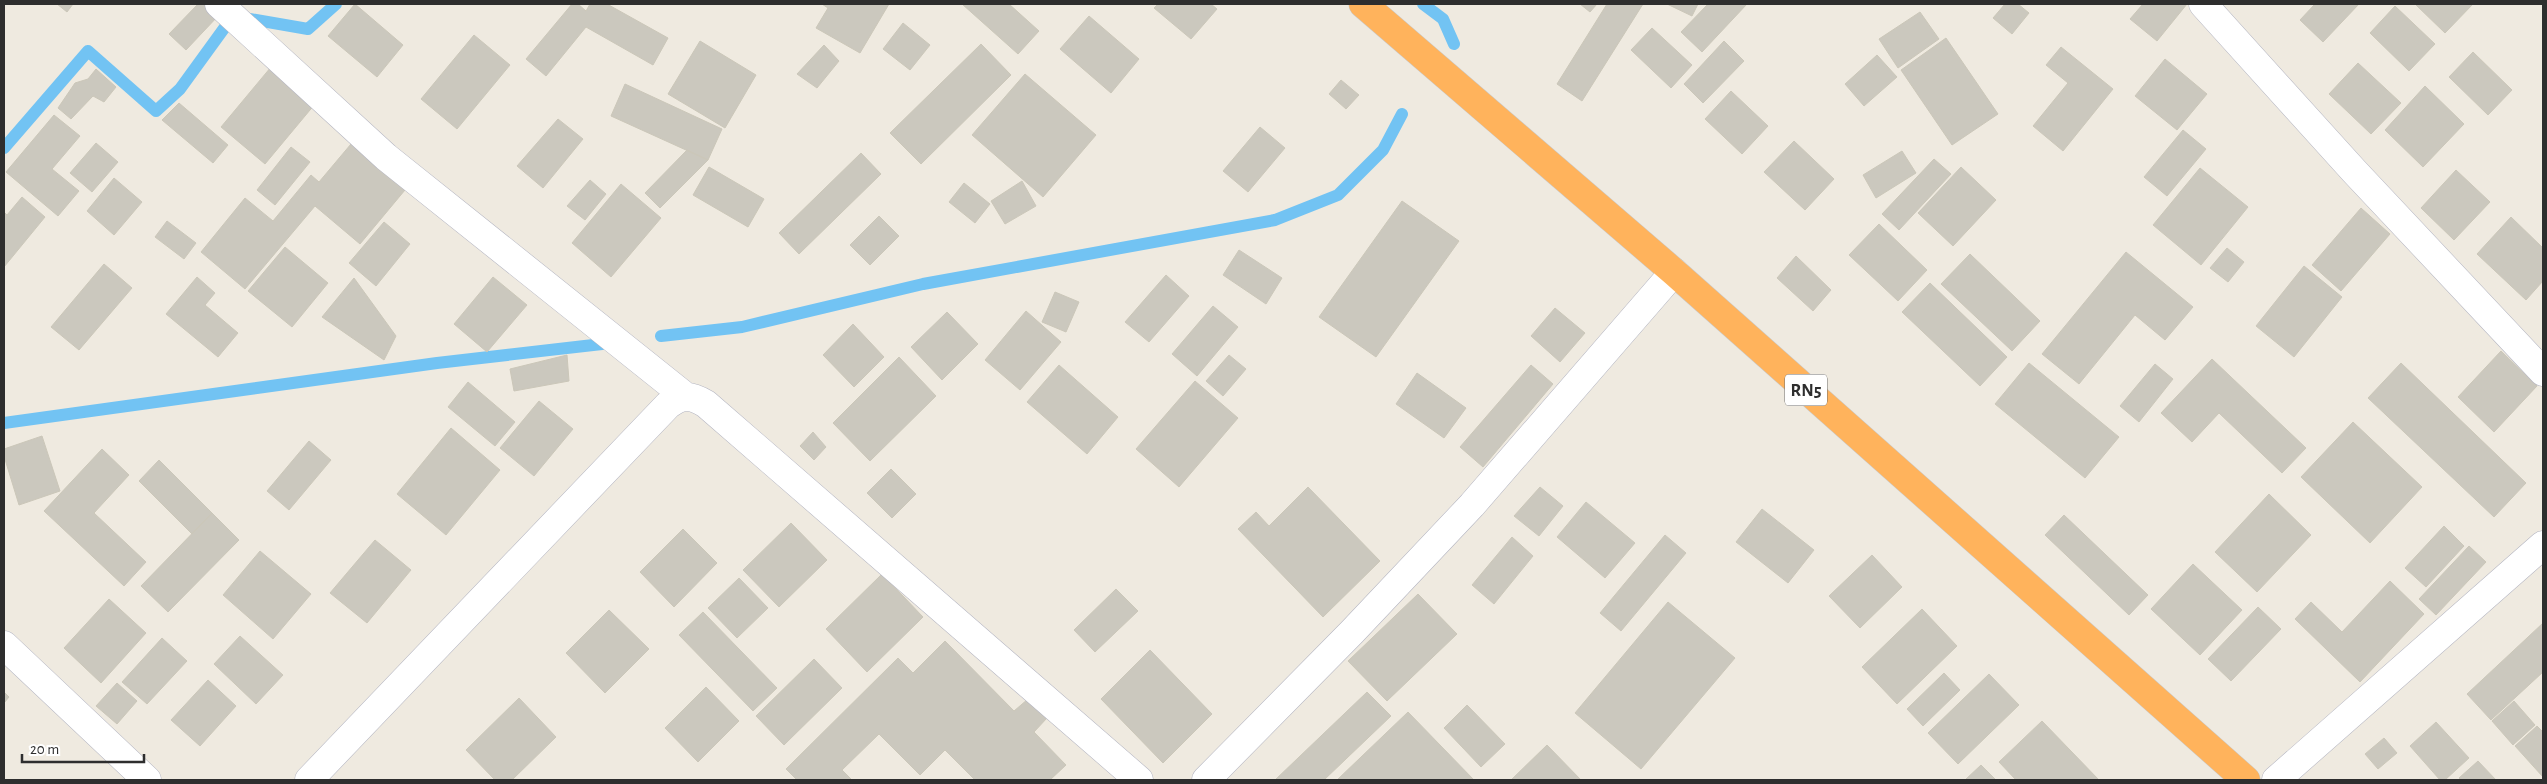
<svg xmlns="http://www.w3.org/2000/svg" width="2547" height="784" font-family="'Alegreya Sans',sans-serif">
<rect width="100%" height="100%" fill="#efeae0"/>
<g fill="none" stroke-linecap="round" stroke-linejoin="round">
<!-- stream -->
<path stroke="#72c3f3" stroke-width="12" d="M1423 4 1443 19 1454 44
M4 148 88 51 156 111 180 89 233 16 308 29 336 4
M661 336 742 327 923 284 1275 220 1338 195 1383 150 1402 114
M4 423 437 363 602 344"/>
</g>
<!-- building -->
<path fill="#cbc8be" stroke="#cbc7b9" d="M57 4H73L67 12Z
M198 4H208L219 15 186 50 169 34Z
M355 4 403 45 377 77 328 36Z
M572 4H578L586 11 590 4H607L668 38 653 65 586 27 546 76 526 59Z
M822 4H889L860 53 816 28 828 8Z
M962 4H1009L1039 31 1018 54Z
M1158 4H1211L1217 9 1191 39 1154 8Z
M1580 4H1597L1590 12Z
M1607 4H1643L1582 101 1557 84Z
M1667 4H1698L1692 16Z
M1708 4H1747L1702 52 1681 32Z
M2005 4H2018L2029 13 2012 34 1993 18Z
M2143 4H2187L2157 41 2130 19Z
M2315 4H2359L2323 42 2300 20Z
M2415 4H2473L2445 33Z
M2395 6 2435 44 2409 71 2370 33Z
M1920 12 1939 39 1898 68 1879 39Z
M1089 16 1139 59 1111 93 1060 49Z
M903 23 930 45 910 70 883 49Z
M1652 28 1692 65 1671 88 1631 50Z
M474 35 510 65 457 129 421 99Z
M1946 38 1998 114 1952 145 1901 70Z
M700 41 756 75 725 128 668 94Z
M1724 41 1744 61 1703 103 1684 84Z
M981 44 1011 75 921 164 890 133Z
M824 45 839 61 817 88 797 74Z
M2061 47 2113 89 2063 151 2033 126 2068 83 2046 65Z
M2473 52 2512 90 2488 115 2449 77Z
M1877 55 1897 77 1864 106 1845 84Z
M2165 59 2207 94 2177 130 2135 96Z
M2358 63 2401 103 2371 134 2329 94Z
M271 67 315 104 265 164 221 127Z
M96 69 116 87 104 102 93 96 71 119 58 108 75 83 88 79Z
M1025 74 1096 135 1043 197 972 135Z
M1341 80 1359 95 1346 109 1329 94Z
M625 84 722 129 708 160 611 116Z
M2425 86 2464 124 2423 167 2385 130Z
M1731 91 1768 126 1742 154 1705 119Z
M179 103 228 145 213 163 162 120Z
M54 115 80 136 52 169 79 191 58 216 6 172Z
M558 119 583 139 543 188 517 166Z
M1260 127 1285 148 1248 192 1223 171Z
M2183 130 2206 149 2167 196 2144 177Z
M1794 141 1834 179 1805 210 1764 172Z
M96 143 118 162 92 192 70 173Z
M351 144 405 190 360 244 315 206 245 289 201 252 245 198 273 221 311 175 319 182Z
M291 147 310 162 275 205 257 190Z
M687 150 708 160 660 208 645 193Z
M1902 151 1916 173 1876 198 1863 175Z
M861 153 881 174 799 254 779 233Z
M1934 159 1951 174 1899 230 1882 214Z
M709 167 764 199 748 227 693 195Z
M1961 167 1996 200 1953 246 1918 213Z
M2200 168 2248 207 2201 265 2153 225Z
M2456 170 2490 202 2454 240 2421 208Z
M114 178 142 202 114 235 87 211Z
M590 180 606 194 585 220 567 206Z
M1022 181 1036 206 1005 224 991 201Z
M964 183 990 204 975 223 949 202Z
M621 184 661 218 611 277 572 243Z
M22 197 45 217 4 267V212L7 215Z
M1402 201 1459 241 1376 357 1319 317Z
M2361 208 2390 234 2341 291 2312 265Z
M879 216 899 236 870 265 850 245Z
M2511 217 2543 248V281L2526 300 2477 254Z
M167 221 196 243 184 259 155 237Z
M384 222 410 244 376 286 349 263Z
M1879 224 1927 270 1898 301 1849 255Z
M285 247 328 283 292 327 248 291Z
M2227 248 2244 262 2228 282 2210 268Z
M1239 250 1282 278 1266 304 1223 275Z
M2126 252 2193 307 2165 340 2135 315 2079 384 2042 354Z
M1970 254 2040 321 2012 351 1941 284Z
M1796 256 1831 290 1813 311 1777 278Z
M104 264 132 288 79 350 51 327Z
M2304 266 2342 297 2294 357 2256 326Z
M1166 275 1189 296 1149 342 1125 322Z
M197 277 215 293 205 305 238 333 218 357 166 314Z
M493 277 527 305 487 352 454 324Z
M354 278 396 336 384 360 322 317Z
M1930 283 2007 357 1980 386 1902 312Z
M1055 292 1079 302 1066 332 1042 322Z
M1213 306 1238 327 1197 376 1172 354Z
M1555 308 1585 333 1560 362 1531 336Z
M1026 311 1061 342 1020 390 985 360Z
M947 312 978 344 942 380 911 347Z
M853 324 884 357 854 387 823 355Z
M2501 351 2537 386 2494 432 2458 397Z
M567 355 569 381 514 391 510 369Z
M1229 355 1246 369 1223 396 1206 381Z
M899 357 936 396 870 461 833 423Z
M2212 359 2306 448 2282 473 2219 413 2192 442 2161 413Z
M2029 363 2119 437 2085 478 1995 404Z
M2401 363 2526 483 2494 517 2368 398Z
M2155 364 2173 379 2139 422 2120 406Z
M1059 365 1118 417 1087 454 1027 402Z
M1531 365 1553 384 1483 467 1460 447Z
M1417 373 1466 408 1444 438 1396 404Z
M1195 381 1238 418 1179 487 1136 449Z
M468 382 515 422 495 446 448 407Z
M539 401 573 429 534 476 500 448Z
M2353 422 2422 487 2370 543 2301 477Z
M451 428 500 470 446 535 397 494Z
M813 432 826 447 814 460 800 446Z
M42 436 60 491 19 505 4 456V449Z
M309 441 331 460 289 510 267 491Z
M102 449 129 475 94 513 146 562 124 586 44 511Z
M159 460 212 513 192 534 139 481Z
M891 469 916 494 892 518 867 493Z
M1308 487 1380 561 1323 617 1238 529 1256 512 1269 526Z
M1540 487 1563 506 1539 536 1514 516Z
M2269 494 2311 535 2257 592 2215 552Z
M1586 502 1635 543 1605 578 1557 537Z
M1762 509 1814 550 1788 583 1736 542Z
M212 513 239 540 168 612 141 586Z
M2064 515 2148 595 2129 615 2045 535Z
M791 523 827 560 779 607 743 570Z
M2444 526 2464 546 2426 587 2405 568Z
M683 529 717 563 674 607 640 572Z
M1665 535 1686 553 1621 631 1600 613Z
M1512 537 1533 556 1494 604 1472 585Z
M375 540 411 570 367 623 330 593Z
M2469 546 2486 562 2436 615 2419 599Z
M260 551 311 594 273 639 223 595Z
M1872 555 1902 587 1860 628 1829 596Z
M2193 564 2242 610 2200 655 2151 609Z
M882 574 923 617 867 672 826 629Z
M739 578 768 608 737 638 708 608Z
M2390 581 2424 614 2360 682 2295 619 2311 602 2342 632Z
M1116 589 1138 611 1095 652 1074 630Z
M1418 594 1457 634 1387 701 1348 661Z
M109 599 146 633 101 683 64 648Z
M1668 602 1735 658 1641 769 1575 713Z
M2258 607 2281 629 2231 681 2208 659Z
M1922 609 1957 646 1897 704 1862 667Z
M609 610 649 649 605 693 566 653Z
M703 612 777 688 753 711 679 635Z
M2543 623V672L2491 720 2467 694Z
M240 636 283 675 256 704 214 664Z
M162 638 187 661 147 704 122 682Z
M945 641 1014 711 1028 699 1047 718 1034 732 1066 765 1050 780H975L945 750 920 775 879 734 842 770 852 780H797L786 769 898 658 913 673Z
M1150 650 1212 714 1163 763 1101 699Z
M814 659 842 688 784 745 756 716Z
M1944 673 1960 690 1923 726 1907 709Z
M1989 674 2019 705 1958 764 1928 733Z
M208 680 236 706 200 746 171 720Z
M117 683 137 701 117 724 96 706Z
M706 687 739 721 698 762 665 728Z
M4 692 9 697 4 703Z
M1367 692 1391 716 1324 780H1275Z
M519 698 556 737 512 780H495L466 750Z
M2514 701 2535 725 2513 745 2492 721Z
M1467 705 1505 744 1481 767 1444 728Z
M1408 712 1474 780H1337Z
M2042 721 2099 780H2016L1999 762Z
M2436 722 2469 758 2445 780H2440L2410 746Z
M2537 726 2543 732V777L2515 746Z
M2384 738 2397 753 2378 769 2365 754Z
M1547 745 1581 780H1511Z
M2478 761 2496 780H2461L2459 778Z
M1981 765 1996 780H1965Z"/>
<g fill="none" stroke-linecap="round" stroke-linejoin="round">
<!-- street casing -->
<g stroke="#b4b5c1" stroke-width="29">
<path id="street" d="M219 4 386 157 685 396
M2203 4 2354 171 2543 372
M4 645 147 780
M309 780 668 405C683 394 691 395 706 404L1139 780
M1206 780 1352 632 1472 505 1674 272"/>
</g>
<!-- secondary casing -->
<g stroke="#b4b5c1" stroke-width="29">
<path id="secondary" d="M2276 780 2543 545"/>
</g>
<!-- highway casing -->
<g stroke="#c9c9c9" stroke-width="29">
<path id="highway" d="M1363 4 1674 272 2246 780"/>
</g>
<!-- street -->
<use href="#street" stroke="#fff" stroke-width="28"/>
<!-- secondary -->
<use href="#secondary" stroke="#fff" stroke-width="28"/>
<!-- highway -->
<use href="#highway" stroke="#ffb35c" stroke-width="28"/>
</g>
<g text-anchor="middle" stroke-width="4" stroke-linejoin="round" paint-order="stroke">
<!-- shield labels -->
<rect fill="#fff" stroke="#6d6d6d" stroke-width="1" x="1785" y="374.5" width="42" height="31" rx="4"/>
<g font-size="18" font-weight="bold" fill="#2e2e2e">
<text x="1806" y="396">RN5</text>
</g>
</g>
<!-- border -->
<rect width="2547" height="784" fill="none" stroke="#2e2e2e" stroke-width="10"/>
<!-- scale -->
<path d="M22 754v8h122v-8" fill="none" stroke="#2e2e2e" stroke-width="2.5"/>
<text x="30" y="754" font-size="15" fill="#2e2e2e" stroke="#ffffff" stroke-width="4" paint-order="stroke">20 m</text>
</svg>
